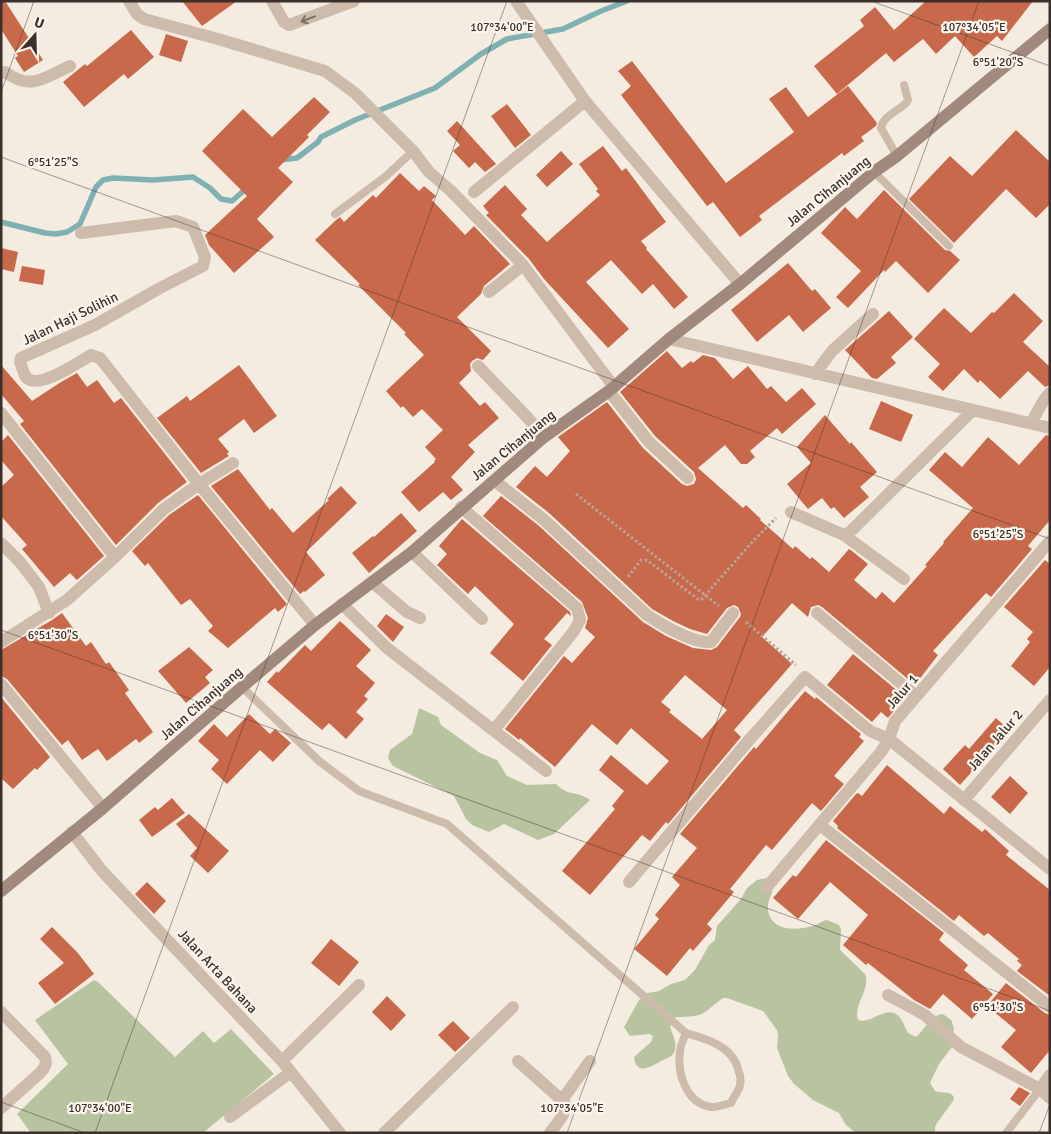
<svg xmlns="http://www.w3.org/2000/svg" width="1051" height="1134" font-family="Signika,sans-serif">
<rect width="100%" height="100%" fill="#f4ebe1"/>
<!-- green -->
<path fill="#b8c4a0" d="M419 708 438 717 441 725 480 753 497 760 507 776 527 785 556 784C569 797 576 790 590 800L554 834 538 840 504 824 489 832 472 825 466 819 454 796 393 766 388 758 390 750 412 734Z
M767 878 773 886C773 894 767 901 768 909 770 931 796 931 812 926 818 925 821 921 827 920L839 925 841 929 840 950 865 974C871 990 853 1004 858 1020 872 1025 889 1001 901 1019 904 1023 905 1029 908 1033L916 1037C925 1029 931 1015 943 1014L951 1020 954 1028 952 1047 939 1064 930 1083 935 1091C942 1094 949 1090 954 1097L953 1101 937 1123 935 1127V1133H856L846 1125 839 1113 813 1100 794 1084 788 1076 777 1048 778 1035 777 1030 763 1011 727 998H723C701 1014 706 1017 676 1017L670 1026C672 1034 677 1041 675 1049 674 1057 667 1058 661 1061 651 1067 636 1076 634 1057L651 1042 653 1036 649 1034 630 1036 624 1027 639 1000 648 993 659 991 671 984 685 980 695 970 709 945 715 940 717 926 741 899 747 888 757 880Z
M94 980 98 982 175 1057 203 1031 214 1043 231 1029 274 1074 203 1133H31L17 1114 68 1064 35 1020Z"/>
<g fill="none" stroke-linecap="round" stroke-linejoin="round">
<!-- stream -->
<path stroke="#7fb0b2" stroke-width="5.5" d="M280 160 297 158 318 142 321 137 355 120 435 88 481 54 507 39 563 29 601 11 627 1
M1 222 45 233 56 234 67 232 80 224 96 187 103 180 113 178 153 180 193 177 210 188 221 199 232 201 248 187"/>
</g>
<!-- building -->
<path fill="#c8694b" fill-rule="evenodd" d="M1 1H5L43 60 24 72 15 58 18 56 1 29Z
M182 1H237L202 26Z
M926 1H1033L1002 41 997 36 974 57 955 36 936 54 923 39 894 62 886 53 837 94 814 66 864 26 860 20 875 7 894 30Z
M131 30 154 57 128 79 124 74 84 107 63 82 85 64 87 66Z
M166 34 188 41 181 62 159 55Z
M632 61 726 183 794 132 769 99 786 87 808 117 848 86 877 123 876 126 861 137 864 141 844 156 842 153 759 216 762 220 740 237 713 202 707 206 621 95 631 86 618 71Z
M314 97 330 112 307 135 309 137 278 168 293 182 257 219 274 237 234 273 209 245 205 235 247 196 202 151 243 109 272 137Z
M507 104 531 135 515 148 491 116Z
M457 121 496 164 485 172 475 162 469 168 453 151 460 145 447 131Z
M1016 130 1050 162V204L1036 218 1006 189 954 243 909 199 950 156 972 176Z
M603 146 622 171 626 168 666 222 641 241 647 248 646 249 688 297 674 309 653 284 642 294 611 260 586 282 629 329 608 348 544 279 529 259 486 215 489 213 483 206 505 185 527 209 521 215 547 242 600 195 596 191 598 189 579 164Z
M561 151 573 164 547 187 536 175Z
M400 173 419 191 424 186 436 196 432 200 465 235 474 226 510 264 484 286 481 294 457 317 491 351 483 360 477 358 472 361 470 364 471 371 459 383 480 406 485 402 499 418 468 445 475 452 451 477 463 490 451 500 443 492 419 512 401 492 435 462 434 461 436 459 425 447 443 430 422 409 413 417 403 406 401 408 386 391 424 355 404 334 406 333 358 285 360 284 315 240 336 220 340 217 344 222 373 195 376 198Z
M884 190 945 250 950 251 960 260 928 293 896 261 885 272 884 270 848 308 836 297 861 271 821 233 845 207 857 219Z
M1 248 18 252 14 272 1 269Z
M788 263 812 291 815 289 831 308 803 332 789 315 757 342 731 310Z
M22 266 45 270 43 285 19 281Z
M1014 293 1043 321 1023 342 1050 367V385L1045 387 1028 371 1000 399 980 380 978 383 964 369 943 391 928 377 940 364 914 339 944 308 971 333 992 312 994 313Z
M889 311 913 337 891 357 896 363 877 379 872 378 845 350Z
M667 351 682 368 691 361 693 363 703 355 715 358 733 379 748 366 767 389 771 386 786 402 802 388 816 404 782 434 777 428 750 451 755 457 747 464H741L725 445 698 468 743 508 746 505 761 519 760 520 793 549 795 546 810 559 812 557 829 572 849 549 852 551 868 564 854 580 876 599 882 592 894 603 927 566 925 565 944 543 943 542 973 508 929 470 945 452 962 467 988 437 1019 465 1046 435 1050 436V520L1028 546 1032 549 991 597 986 593 933 651 938 655 915 685 822 607 818 605 811 607 808 617 792 603 762 637 792 664 734 730 741 737 668 824 666 822 650 841 642 835 590 895 562 871 615 809 612 806 624 791 599 770 611 755 647 785 669 761 631 728 617 745 592 724 555 767 520 738 519 740 505 729 564 656 572 663 595 637 585 628 588 618 582 602 483 516 501 496 538 525 643 622 666 636 693 648 711 650 717 647 740 617 741 614 738 607 734 605 727 608 707 634 690 629 673 621 652 609 549 513 516 487 535 466 547 477 570 451 558 437 607 402 643 448 682 484 687 486 694 484 696 479 694 472 655 436 620 392ZM685 675 727 710 702 739 669 712 671 710 661 702Z
M1 365 32 401 61 382 77 373 87 387 97 380 114 403 121 398 187 482 158 503 116 545 20 424 24 421 1 394Z
M239 365 277 416 254 433 244 419 218 439 229 452 227 454 229 456 201 473 157 418 187 396 190 401Z
M881 401 913 415 901 442 869 429Z
M825 415 850 444 851 442 877 472 860 487 869 497 844 518 834 507 831 509 822 498 808 509 787 484 811 463 797 447Z
M8 435 104 556 77 580 70 573 54 587 22 549 27 545 1 516V487L14 475 1 460V442Z
M238 469 270 510 272 508 293 533 329 500 327 499 341 486 357 503 306 552 325 575 305 592 304 591 300 594 211 486Z
M198 495 287 604 278 612 275 608 228 648 208 631 213 626 190 599 181 605 148 563 145 566 132 551 169 515Z
M401 513 417 531 369 573 352 553 373 536 374 537Z
M462 519 570 612 571 616 567 613 544 639 552 645 523 681 490 653 514 624 475 586 468 594 437 565 447 554 439 546Z
M1045 560 1050 564V667L1034 686 1011 666 1030 642 1027 639 1033 632 1004 607Z
M62 613 86 646 91 642 106 664 109 662 129 690 125 693 153 732 139 743 136 739 107 761 98 749 82 760 68 740 62 745 7 679 1 676V650L52 620Z
M386 614 404 627 393 642 377 626Z
M340 621 371 650 356 666 375 683 364 696 368 699 356 712 364 719 346 739 329 723 322 730 267 682 277 671 278 673 305 645 311 651Z
M189 647 213 670 205 677 210 683 186 703 158 671Z
M853 654 905 697 888 718 881 712 872 722 827 685Z
M805 691 815 699 816 697 861 734 859 737 864 741 834 776 844 784 821 811 812 803 772 850 766 845 730 889 734 892 707 924 712 929 693 951 690 948 667 976 634 949 659 919 655 915 680 885 672 877 697 848 680 834 754 747 756 749Z
M1 697 50 757 37 770 35 768 13 789 1 778Z
M249 714 270 734 275 729 291 743 273 762 260 750 227 784 211 769 219 760 198 741 214 724 227 737Z
M996 718 1009 730 960 785 943 769 965 745 969 749Z
M887 765 944 814 950 806 982 832 985 829 1009 851 1006 855 1050 890V996L1017 971 1022 965 1017 961 1019 959 988 933 984 936 959 915 954 921 837 828 838 826 833 821 856 794 858 793 862 796Z
M1010 776 1028 793 1010 814 991 797Z
M172 798 185 813 152 837 139 820 155 807 158 810Z
M189 814 229 851 208 873 190 856 197 848 176 824Z
M826 840 944 933 939 940 968 965 964 970 993 994 972 1019 943 994 930 1009 914 1000 868 963 866 965 843 945 868 915 830 882 798 919 773 898 793 875 796 877Z
M147 882 166 901 154 914 135 894Z
M52 927 77 952 94 974 55 1004 38 983 64 963 40 939Z
M331 939 359 962 339 986 311 963Z
M1006 983 1045 1013 1050 1015V1050L1031 1073 1001 1047 1016 1030 987 1006Z
M387 996 406 1015 391 1031 372 1012Z
M453 1021 470 1038 455 1052 438 1035Z
M1019 1087 1030 1093 1020 1106 1010 1099Z"/>
<g fill="none" stroke-linecap="round" stroke-linejoin="round">
<!-- path -->
<path stroke="#b9a596" stroke-width="3" stroke-dasharray="2.5 2.5" stroke-linecap="butt" d="M576 494 719 606
M628 577 641 560H647L699 600 702 599 754 540 776 518
M746 622 796 665"/>
<!-- lane -->
<path stroke="#cdbbac" stroke-width="8" d="M897 156 881 128C883 116 898 111 906 103L908 100 904 85
M874 172 949 246
M335 214 385 177 413 151
M242 687 319 761 359 791 447 824 686 1033C707 1039 732 1046 738 1069 740 1074 741 1081 740 1085 739 1091 733 1098 731 1103 724 1105 718 1107 712 1107 686 1104 677 1073 680 1052 680 1045 684 1039 686 1033
M1007 1132 1040 1089"/>
<!-- street -->
<path stroke="#cdbbac" stroke-width="12" d="M129 1 137 14 144 19 218 39 325 71 355 93 413 151 429 172 451 191 523 265 614 387
M272 1 284 22 289 25 354 1
M516 1 585 101 740 284
M1 73 5 72C31 91 44 78 70 66
M474 192 585 101
M81 233 176 221 193 227 205 257 203 266 160 288 95 325 21 358 20 362C22 366 23 373 26 377 37 391 79 362 91 355L100 358 199 484 315 625
M489 292 523 265
M669 339 1050 428
M478 366 527 417 544 437
M815 374 832 351 873 314
M609 391 649 442 688 478
M1 413 115 557 164 509 199 484 233 463
M1031 423 1044 400 1050 393
M495 481 543 519 647 615C662 625 694 644 711 642L733 613
M461 507 577 608 580 620 574 631 494 730
M791 512 844 535 850 532 973 410
M844 535 904 579
M1 543 20 562 39 587 49 613
M412 552 482 619
M372 582 407 612 420 618
M342 604 387 648 546 771
M817 613 916 696
M1 642 67 600 115 557
M1 684 103 808
M964 800 1050 700
M820 825 1050 1007
M72 832 102 871 282 1061 340 1133
M629 882 750 739 805 677 870 731 889 739 1050 869
M766 888 881 752 889 739 895 721 1050 541
M888 995 925 1015 961 1047 1040 1089 1050 1098
M1 1012 45 1057C47 1064 45 1067 40 1073L1 1108
M282 1061 359 985
M518 1061 565 1103C567 1114 556 1124 550 1133
M1040 1089 1050 1075
M562 1100 590 1061
M230 1117 291 1072
M384 1133 513 1007"/>
<!-- secondary -->
<path stroke="#a18a7d" stroke-width="12" d="M1 891 103 808 242 687 315 625 412 552 544 437 609 391 669 339 740 284 874 172 897 156 1050 29"/>
</g>
<!-- one-way arrows -->
<defs><path id="oneway-shaft" d="M-6 0H5M1.5-3L5.5 0L1.5 3" fill="none" stroke-width="1.6" stroke-linecap="round" stroke-linejoin="round" transform="scale(1.25)"/></defs>
<use stroke="#7d6f65" href="#oneway-shaft" transform="translate(308 19) rotate(159)"/>
<!-- ticks -->
<path fill="none" stroke="#3b302b" stroke-width="1" stroke-opacity="0.45" d="M871 1 1050 66M1 92 34 1M1 157 1050 539M1 630 1050 1011M1 1102 85 1133M95 1133 507 1M567 1133 979 1M1039 1133 1050 1104"/>
<g text-anchor="middle" stroke-width="4.5" stroke-linejoin="round" paint-order="stroke">
<!-- street labels -->
<g font-size="14" fill="#3b302b" stroke="#fbf5ee">
<text transform="translate(828 191) rotate(-39)" y="5">Jalan Cihanjuang</text>
<text transform="translate(70 318) rotate(-26)" y="5">Jalan Haji Solihin</text>
<text transform="translate(513 445) rotate(-39)" y="5">Jalan Cihanjuang</text>
<text transform="translate(902 691) rotate(-49)" y="5">Jalur 1</text>
<text transform="translate(201 703) rotate(-41)" y="5">Jalan Cihanjuang</text>
<text transform="translate(995 740) rotate(-49)" y="5">Jalan Jalur 2</text>
<text transform="translate(218 971) rotate(47)" y="5">Jalan Arta Bahana</text>
</g>
</g>
<g font-size="12" text-anchor="middle" fill="#3b302b" stroke="#fbf5ee" stroke-width="4.5" stroke-linejoin="round" paint-order="stroke">
<text x="502" y="31">107°34'00"E</text>
<text x="974" y="31">107°34'05"E</text>
<text x="998" y="66">6°51'20"S</text>
<text x="53" y="166">6°51'25"S</text>
<text x="998" y="538">6°51'25"S</text>
<text x="53" y="639">6°51'30"S</text>
<text x="998" y="1011">6°51'30"S</text>
<text x="100" y="1112">107°34'00"E</text>
<text x="572" y="1112">107°34'05"E</text>
</g>
<!-- border -->
<rect width="1051" height="1134" fill="none" stroke="#3b302b" stroke-width="5"/>
<!-- north arrow -->
<g transform="translate(35 35) rotate(20)" stroke="#fbf5ee" stroke-width="4" paint-order="stroke">
<path d="M0-4L9 19L0 12L-9 19Z" fill="#3b302b"/>
<text y="-8" font-size="14" font-weight="bold" text-anchor="middle" fill="#3b302b">U</text>
</g>
</svg>
